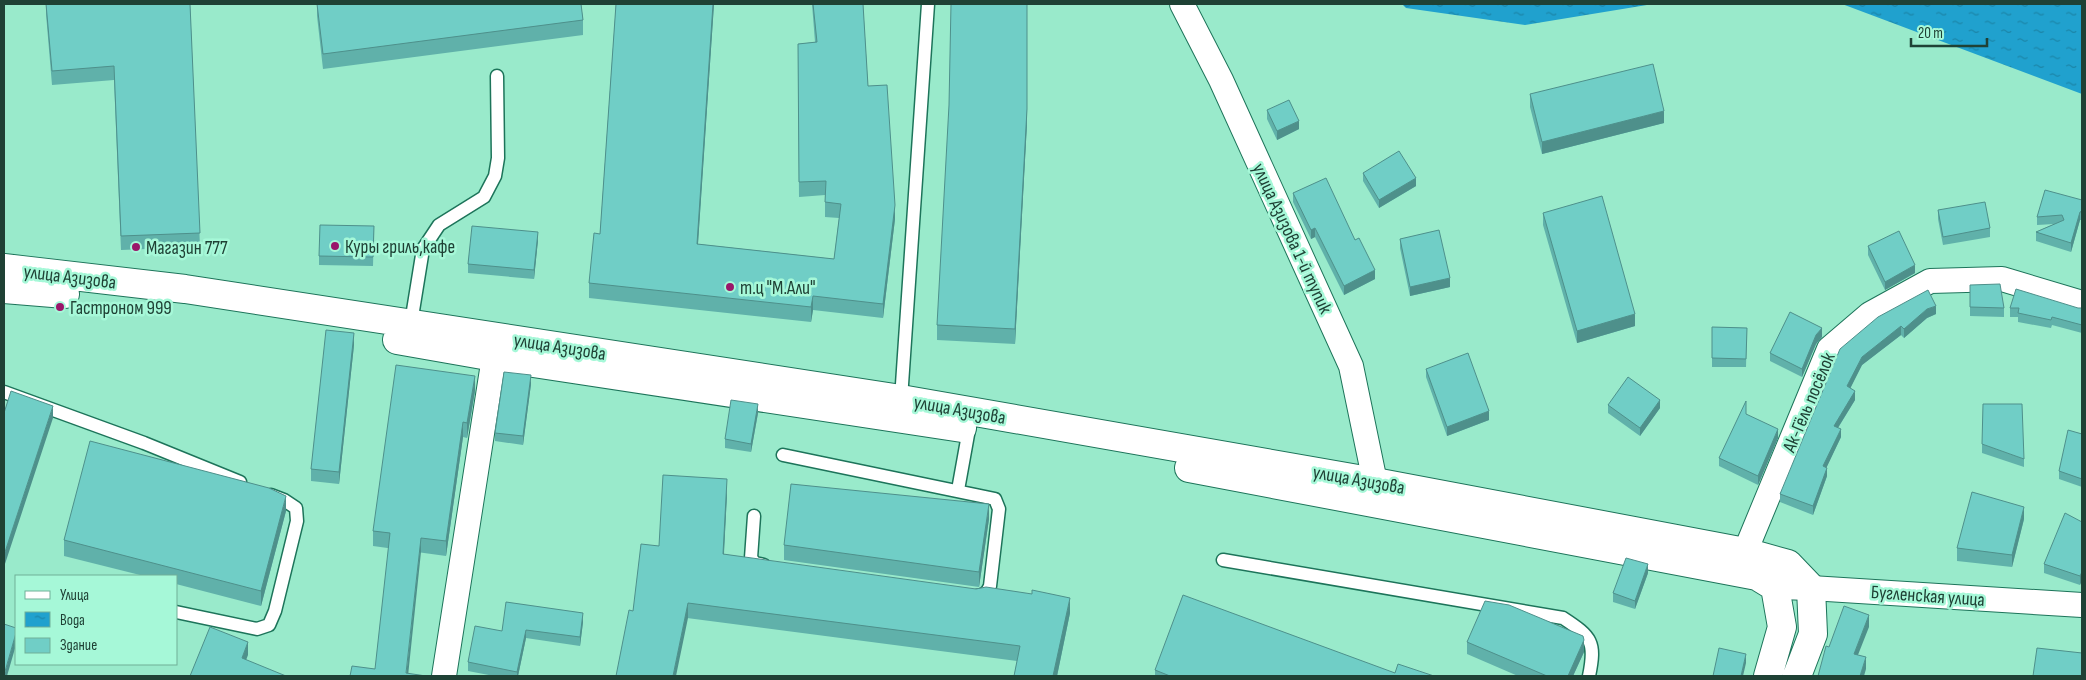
<svg xmlns="http://www.w3.org/2000/svg" width="2086" height="680" font-family="'Sofia Sans Condensed',sans-serif">
<defs>
<pattern id="water-ripples" width="26" height="14" patternUnits="userSpaceOnUse" patternTransform="scale(1.25)"><rect width="26" height="14" fill="#20a1ce"/><path d="M2 4q2-2 4 0t4 0M15 11q2-2 4 0t4 0" fill="none" stroke="#1b85a8"/></pattern>
</defs>
<rect width="100%" height="100%" fill="#99eacb"/>
<!-- water -->
<path fill="url(#water-ripples)" d="M1402 4H1653L1525 25 1406 8Z
M1842 4H2082V94Z"/>
<g fill="none" stroke-linecap="round" stroke-linejoin="round">
<!-- service casing -->
<g stroke="#1d745a" stroke-width="15">
<path id="service" d="M411 323 423 249 439 225 484 197 495 176 498 158 497 76
M4 392 144 443 240 482
M901 399 928 4
M783 455 995 499 999 509 990 586C987 593 984 595 977 596
M958 490 969 429
M754 516 751 558 755 563 764 565
M1223 560 1563 618C1592 637 1596 642 1589 676
M176 612 257 629 269 625 275 611 297 521 296 508 284 500 271 495"/>
</g>
<!-- minor casing -->
<g stroke="#1d745a" stroke-width="26">
<path id="minor" d="M1182 4 1221 80 1351 366 1375 482
M1738 569 1829 349 1870 314 1930 281 2002 279 2082 303
M1775 587 1811 588 2082 605
M444 676 494 357"/>
</g>
<!-- secondary casing -->
<g stroke="#1d745a" stroke-width="30">
<path id="secondary" d="M4 268 185 289 901 399 1375 482 1745 552 1788 564 1811 588 1813 634 1797 676
M4 289 65 294
M397 340 494 357 962 428
M1189 468 1757 576 1775 587 1782 627 1768 676"/>
</g>
<!-- service -->
<use href="#service" stroke="#fff" stroke-width="12"/>
<!-- minor -->
<use href="#minor" stroke="#fff" stroke-width="24"/>
<!-- secondary -->
<use href="#secondary" stroke="#fff" stroke-width="28"/>
</g>
<!-- wall -->
<path fill="#60b1aa" d="M46 4H190L200 247 121 250 114 80 52 85 46 14Z
M317 4H581L583 20V35L323 69 317 16Z
M616 4H714L698 244 834 259 839 218 825 217V195L799 197 798 44 815 42 812 4H863L868 86 895 219 883 318 813 310 811 322 589 298V283L600 234Z
M1530 94 1664 123 1542 154 1530 107Z
M1267 110 1299 129 1277 140 1267 119Z
M1027 123 1015 344 937 340V325Z
M1363 173 1416 186 1379 208 1363 181Z
M1293 193 1355 240 1375 279 1344 295 1315 237 1311 239 1293 202Z
M2082 200V220H2080L2071 252 2036 241V232L2054 224 2037 225V217Z
M1938 210 1990 228V237L1943 245 1938 219Z
M1543 213 1635 326 1577 343 1543 225Z
M374 226 373 266 319 265V256Z
M1400 239 1450 287 1410 296 1400 248Z
M538 240 534 279 468 273V264Z
M1868 246 1915 273 1885 290 1868 255Z
M1970 285 2004 308V317L1970 316Z
M2010 308H2082V333L2052 325 2051 328 2018 322V317H2010Z
M1936 314 1927 318 1904 338 1901 335 1862 365 1850 388 1855 400 1838 428 1841 437 1826 468 1827 476 1813 515 1780 502V494L1878 317Z
M1712 327 1747 328 1746 367H1712Z
M1822 337 1816 344 1802 377 1770 361V353Z
M354 345 339 484 311 481V469Z
M1426 369 1489 420 1447 436 1426 377Z
M531 384 523 445 495 441V433Z
M475 391 467 438 463 437 446 556 373 546V531Z
M1608 405 1660 408 1640 436 1608 413Z
M758 413 751 452 725 448V439Z
M1746 414 1778 438 1758 485 1719 466V458Z
M2082 434V487L2059 479V471Z
M1982 444 2024 459V467L1982 453Z
M727 494 724 554 1070 613 1057 676H1014L1017 661 633 611 659 546Z
M286 511 261 606 176 584V576H144L64 556V540Z
M989 519 979 587 784 560V545Z
M2024 519 2012 567 1957 561V548Z
M2082 522 2080 585 2044 573V564Z
M1648 573 1635 609 1613 602V593Z
M583 622 580 646 526 638 518 676H494L468 671V662L502 631Z
M1467 642 1584 652 1573 676H1518L1467 654Z
M1155 670 1395 673 1434 676H1155Z"/>
<!-- shaded-wall -->
<path fill="#4e908b" d="M713 4H714L697 258V244Z
M1027 4V123L1015 344V329Z
M1664 111V123L1542 154V142Z
M1299 121V129L1277 140V131Z
M1416 178V186L1379 208V200Z
M895 205V219L883 318V304Z
M2080 212V220L2071 252V243Z
M1315 228V237L1311 239V230Z
M538 232V240L534 279V270Z
M1915 265V273L1885 290V282Z
M1375 270V279L1344 295V286Z
M1450 278V287L1410 296V287Z
M813 296V310L811 322V307Z
M1936 306V314L1927 318 1904 338V329L1927 309Z
M1635 314V326L1577 343V331Z
M1901 326V335L1862 365 1847 395V386L1862 357Z
M1822 328V337L1816 344 1802 377V369L1816 335Z
M354 333V345L339 484V472Z
M531 375V384L523 445V436Z
M475 376V391L467 438V423Z
M1855 391V400L1834 434V426Z
M1660 400V408L1640 436V428Z
M758 404V413L751 452V444Z
M53 406V418L4 567V555Z
M1489 411V420L1447 436V427Z
M463 422V437L446 556V541Z
M1778 429V438L1758 485V476Z
M1841 429V437L1823 475V466Z
M1827 468V476L1813 515V506Z
M727 479V494L723 569V554Z
M286 496V511L261 606V591Z
M989 504V519L979 587V572Z
M2024 507V519L2012 567V555Z
M421 538V552L408 676H406Z
M1648 564V573L1635 609V601Z
M2082 572V581L2080 585V576Z
M1070 598V613L1057 676H1053Z
M688 603V618L676 676H673Z
M583 613V622L580 646V637Z
M1869 615V627L1854 665V654Z
M526 630V638L518 676H517V672Z
M16 633V645L7 676H4Z
M1584 640V652L1573 676H1568Z
M248 642V655L242 671V658Z
M1746 654V663L1743 676H1741Z
M1866 657V669L1864 676H1860Z"/>
<!-- building -->
<path fill="#70cec6" stroke="#4e908b" d="M46 4H190L200 233 121 236 114 66 52 71Z
M317 4H581L583 20 323 54Z
M616 4H713L697 244 834 259 841 204 825 202 826 181 799 182 798 44 817 42 813 4H863L868 86 887 85 895 205 883 304 813 296 811 307 589 283 594 233 600 234Z
M951 4H1027V109L1015 329 937 325 949 105Z
M1653 64 1664 111 1542 142 1530 94Z
M1289 100 1299 121 1277 131 1267 110Z
M1399 151 1416 178 1379 200 1363 173Z
M1326 178 1355 240 1359 238 1375 270 1344 286 1315 228 1311 230 1293 193Z
M2045 190 2082 200V211L2080 212 2071 243 2036 232 2064 220 2062 215 2037 217Z
M1602 196 1635 314 1577 331 1543 213Z
M1985 202 1990 228 1943 237 1938 210Z
M320 225 374 226 373 257 319 256Z
M472 226 538 232 534 270 468 264Z
M1439 230 1450 278 1410 287 1400 239Z
M1899 231 1915 265 1885 282 1868 246Z
M2000 284 2004 308 1970 307V285Z
M2016 289 2078 308H2082V325L2052 317 2051 320 2018 313 2019 308H2010Z
M1928 290 1936 306 1927 309 1904 329 1901 326 1862 357 1847 386 1855 391 1834 426 1841 429 1823 466 1827 468 1813 506 1780 494 1840 349 1878 317Z
M1790 312 1822 328 1816 335 1802 369 1770 353Z
M1712 327 1747 328 1746 359 1712 358Z
M326 330 354 333 339 472 311 469Z
M1468 353 1489 411 1447 427 1426 369Z
M396 365 475 376 467 423 463 422 446 541 421 538 406 673 426 676H350L352 666 375 669 390 533 373 531Z
M504 372 531 375 523 436 495 433Z
M1628 377 1660 400 1640 428 1608 405Z
M11 391 53 406 4 555V413Z
M731 400 758 404 751 444 725 439Z
M1746 401V414L1778 429 1758 476 1719 458Z
M1983 404H2022L2024 459 1982 444Z
M2068 430 2082 434V479L2059 471Z
M90 441 269 488 286 496 261 591 64 540Z
M663 475 727 479 723 554 976 589 986 587 1032 594V590L1070 598 1053 676H1014L1020 646 688 603 673 676H616L629 610 633 611 641 544 659 546Z
M791 484 989 504 979 572 784 545Z
M1972 492 2024 507 2012 555 1957 548Z
M2065 513 2082 522V572L2080 576 2044 564Z
M1626 558 1648 564 1635 601 1613 593Z
M1183 595 1395 673 1398 664 1434 676H1170L1155 670Z
M1485 601 1509 605 1583 636 1584 640 1568 676H1547L1467 642Z
M506 602 583 613 580 637 526 630 517 672 468 662 475 626 502 631Z
M1844 606 1869 615 1854 654 1866 657 1860 676H1818L1826 646 1829 647Z
M4 624 16 628V633L4 675Z
M210 627 248 642 242 658 286 676H190Z
M1719 648 1746 654 1741 676H1713Z
M2037 648 2082 653V676H2033Z"/>
<!-- markers -->
<g fill="#9a166a" stroke="#a6f8d8" stroke-width="2">
<circle cx="335" cy="246" r="5"/>
<circle cx="136" cy="247" r="5"/>
<circle cx="730" cy="287" r="5"/>
<circle cx="60" cy="307" r="5"/>
</g>
<g text-anchor="middle" stroke-width="5" stroke-linejoin="round" paint-order="stroke">
<!-- street labels -->
<g font-size="19" fill="#1f4135" stroke="#a6f8d8">
<text transform="translate(1293 238) rotate(65)" y="7">улица Азизова 1-й тупик</text>
<text transform="translate(70 276) rotate(7)" y="7">улица Азизова</text>
<text transform="translate(560 346) rotate(9)" y="7">улица Азизова</text>
<text transform="translate(1808 402) rotate(-67)" y="7">Ак-Гёль посёлок</text>
<text transform="translate(960 409) rotate(10)" y="7">улица Азизова</text>
<text transform="translate(1359 479) rotate(10)" y="7">улица Азизова</text>
<text transform="translate(1928 595) rotate(4)" y="7">Бугленская улица</text>
</g>
<!-- poi labels -->
<g font-size="19" fill="#1f4135" stroke="#a6f8d8" text-anchor="start">
<text x="345" y="253">Куры гриль,кафе</text>
<text x="146" y="254">Магазин 777</text>
<text x="740" y="294">т.ц "М.Али"</text>
<text x="70" y="314">Гастроном 999</text>
</g>
</g>
<!-- border -->
<rect width="2086" height="680" fill="none" stroke="#1f4135" stroke-width="10"/>
<!-- legend -->
<rect x="15" y="575" width="162" height="90" fill="#a6f8d8" stroke="#70af97"/>
<rect x="25" y="591" width="25" height="8" fill="#ffffff" stroke="#70af97"/>
<text x="60" y="600" font-size="15" fill="#1f4135">Улица</text>
<rect x="25" y="612" width="25" height="15" fill="url(#water-ripples)" stroke="#70af97"/>
<text x="60" y="625" font-size="15" fill="#1f4135">Вода</text>
<rect x="25" y="638" width="25" height="15" fill="#70cec6" stroke="#70af97"/>
<text x="60" y="650" font-size="15" fill="#1f4135">Здание</text>
<!-- scale -->
<path d="M1911 38v8h76v-8" fill="none" stroke="#1f4135" stroke-width="2.5"/>
<text x="1918" y="38" font-size="15" fill="#1f4135" stroke="#a6f8d8" stroke-width="4" paint-order="stroke">20 m</text>
</svg>
